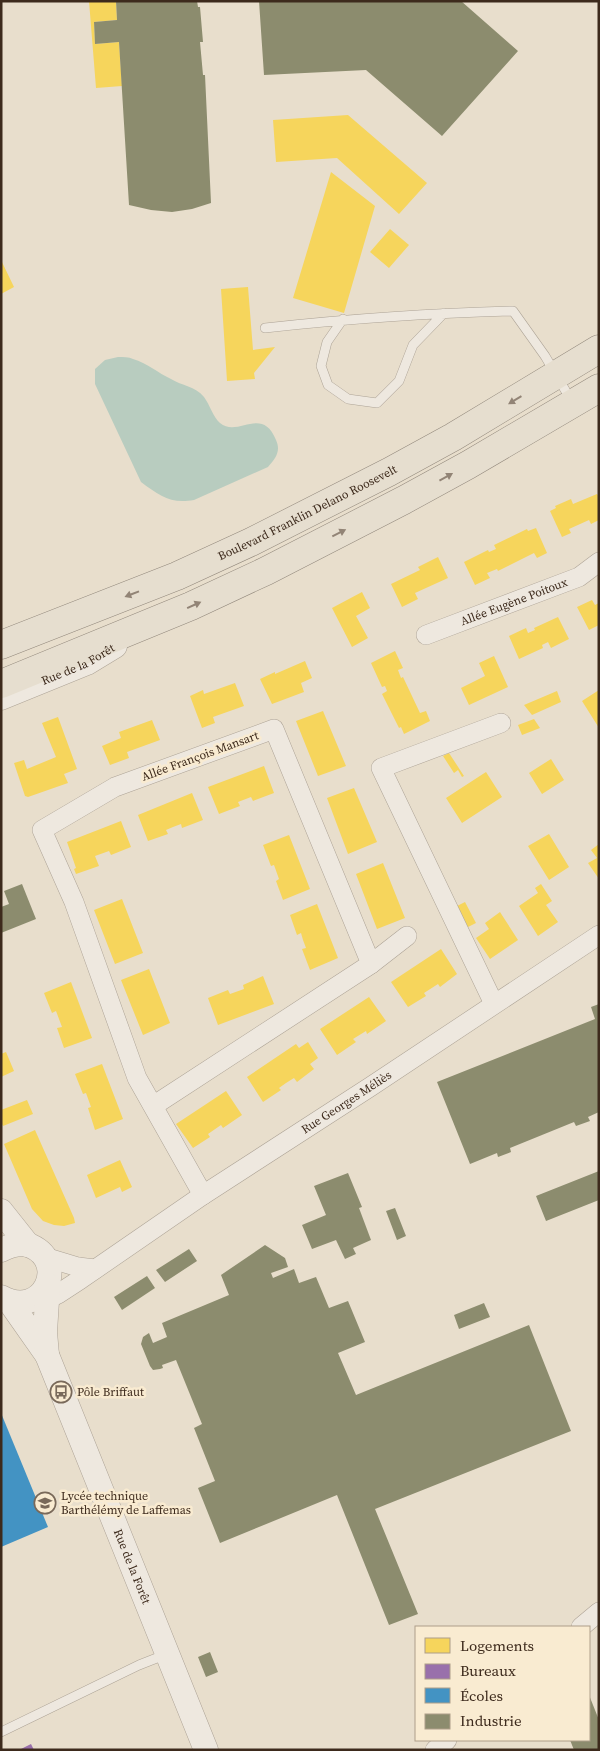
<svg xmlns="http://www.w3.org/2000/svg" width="600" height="1751" font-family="'Source Serif 4',serif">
<rect width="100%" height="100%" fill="#e8decc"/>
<!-- water -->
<path fill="#b8ccbf" d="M118 357C123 357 129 357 133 359 147 363 158 373 171 379 182 386 195 386 204 397 210 405 213 417 220 423 238 438 262 405 276 440 281 451 276 458 268 467L194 500C170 504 160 496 141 482L95 384V369L105 360Z"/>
<!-- homes -->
<path fill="#f6d55c" d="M89 1H116L117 20 94 22 95 44 119 42 122 86 96 88Z
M348 115 427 183 399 214 337 158 276 162 273 120Z
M331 172 375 206 344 313 293 298Z
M390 229 409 245 389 268 370 252Z
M1 260 14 287 1 294Z
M248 287 253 350 275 347 254 373 255 379 227 381 221 289Z
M597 494 599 497V520L591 524 589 520 569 529 571 533 562 537 550 511 556 508 555 506 571 499 573 504Z
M536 528 547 553 537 558 534 553 498 571 497 569 487 573 490 578 475 585 464 562 488 550 489 552 496 549 494 545 527 529 528 531Z
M438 557 448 578 415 593 418 599 402 607 391 584 420 570 418 567Z
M362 592 370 608 356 616 368 638 352 647 332 608Z
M592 600 595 605 599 603V625L589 630 577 607Z
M558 617 569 639 551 648 548 642 542 645 543 648 519 659 509 636 526 628 528 633 535 630 534 628Z
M395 651 403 668 398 670 401 678 403 677 420 713 426 711 430 721 404 734 401 727 399 728 382 694 387 691 385 686 382 687 371 663Z
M494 656 508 687 469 705 461 688 485 676 479 663Z
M305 661 312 678 301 683 304 692 272 704 260 679 275 672V674Z
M235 683 244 706 213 717 215 723 202 728 190 696 203 690 204 694Z
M599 690V728L582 701Z
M557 691 561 702 532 715 524 705Z
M323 711 346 766 318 776 296 721Z
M58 717 77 769 64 774 68 783 28 797 25 796 14 763 24 760 27 769 56 757 42 723Z
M534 719 540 728 522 735 518 725Z
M152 720 160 740 127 752 129 758 110 765 102 746 121 738 119 732Z
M449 753 464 776 462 777 458 770 454 773 443 756Z
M551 759 564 780 542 794 529 773Z
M264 766 274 793 253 801 251 797 238 802 240 806 219 814 208 787Z
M486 772 502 797 462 823 446 798Z
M354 788 377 842 348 854 327 798Z
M192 793 203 820 182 828 181 824 173 827 166 830 168 834 148 841 138 815Z
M121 821 131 847 111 855 109 851 95 856 99 866 76 874 74 869 76 868 67 842Z
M549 834 569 867 549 880 528 846Z
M289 835 310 889 283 900 276 881 279 879 274 865 271 866 263 845Z
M599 844V879L588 863 597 858 591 850Z
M383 863 405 918 377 929 356 874Z
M541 884 552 901 546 905 558 922 538 936 519 906 538 893 535 888Z
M122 899 143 953 115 964 94 910Z
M465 902 476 923 468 927 457 906Z
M317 904 338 958 310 970 302 949 306 948 303 940 301 933 297 935 290 915Z
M500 912 518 940 490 959 476 938 489 929 485 923Z
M441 949 457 974 440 987 438 984 424 993 426 996 408 1007 391 982Z
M149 969 170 1023 143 1035 121 980Z
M263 976 274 1004 218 1025 208 998 228 990 230 994 244 989 243 985Z
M71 982 92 1038 64 1048 57 1028 62 1027 56 1011 52 1013 44 993Z
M369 997 386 1021 367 1034 366 1031 353 1039 356 1042 337 1055 320 1029Z
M308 1042 318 1058 310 1064 314 1069 297 1082 294 1078 286 1083 279 1088 281 1090 263 1102 247 1077 296 1044 299 1048Z
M6 1052 14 1071 1 1077V1054Z
M102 1064 123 1119 95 1130 88 1108 91 1107 86 1093 83 1094 75 1074Z
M226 1091 242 1115 223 1128 221 1125 208 1134 210 1137 193 1148 176 1124Z
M27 1100 33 1114 3 1126 1 1122V1110Z
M35 1130 74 1218 75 1223 64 1226 54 1225 43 1221 32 1209 4 1144Z
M120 1160 132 1187 122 1192 120 1187 96 1198 87 1175Z"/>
<!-- offices -->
<path fill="#9970ab" d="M31 1744 34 1750H19Z"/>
<!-- schools -->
<path fill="#4393c3" d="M1 1413 48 1527 1 1547Z"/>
<!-- industry -->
<path fill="#8c8c6e" d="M116 1H197L198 7H200L203 42H200L203 75H205L211 203 192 209 172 212 151 210 129 205 119 42 95 44 94 22 117 20Z
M259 1H461L518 51 442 136 366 70 264 75Z
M22 884 36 919 1 933V907L9 904 4 891Z
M599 1004V1112L588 1117 590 1121 576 1126 574 1122 510 1148 511 1152 498 1157 497 1153 470 1164 437 1082 595 1019 591 1007Z
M599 1171V1200L546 1221 536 1196Z
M348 1173 362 1207 359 1208 371 1240 353 1248 356 1254 345 1259 336 1240 312 1249 302 1225 326 1215 314 1186Z
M395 1208 406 1236 397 1240 386 1211Z
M265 1245 285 1258 288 1267 271 1273 273 1278 294 1269 299 1283 316 1277 329 1308 348 1301 365 1342 338 1353 356 1395 529 1325 571 1431 375 1509 418 1614 389 1625 337 1495 220 1543 198 1488 215 1481 194 1428 202 1424 176 1360 162 1365 163 1368 160 1369 153 1370 150 1366 141 1344 143 1337 149 1333 153 1343 167 1337 162 1323 229 1295 221 1275Z
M189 1249 197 1261 165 1282 156 1270Z
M147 1276 155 1288 122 1310 114 1297Z
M484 1303 490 1317 459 1329 454 1315Z
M210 1652 218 1672 206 1677 198 1657Z
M589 1695 599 1720V1750H574L570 1740H589Z"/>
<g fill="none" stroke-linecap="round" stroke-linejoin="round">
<!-- service casing -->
<g stroke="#ada396" stroke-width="10">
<path id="service" d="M343 319 327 342 321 366 328 385 348 399 377 403 399 381 413 345 444 313
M265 328C348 319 430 313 513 311L545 356 571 400
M1 1732 139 1665 167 1654"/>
</g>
<!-- minor casing -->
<g stroke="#ada396" stroke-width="20">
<g id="minor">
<path id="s1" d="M426 635 579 577 599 562"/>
<path d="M371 964 407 936"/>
<path d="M494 1004 381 768 501 723"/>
<path d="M153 1106 371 964 274 729 115 787 42 830 74 902 137 1078 203 1195"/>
<path d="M45 1257 78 1267 95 1269"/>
<path id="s2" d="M35 1302 46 1300 58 1294 81 1279 203 1195 370 1087 599 935"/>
<path d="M581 1627 599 1612"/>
<path d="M435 1750 447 1740"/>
</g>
</g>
<!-- tertiary casing -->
<g stroke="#ada396" stroke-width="25">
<g id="tertiary">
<path id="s3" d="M1 698 87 663 115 646"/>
<path d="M1 1211 28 1245"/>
<path d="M1 1250C11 1245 21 1242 31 1246 69 1263 43 1320 1 1297"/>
<path id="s4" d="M9 1301 47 1355 206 1750"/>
<path d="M47 1355 45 1332 48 1285"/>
</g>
</g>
<!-- primary casing -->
<g stroke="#92887c" stroke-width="29">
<g id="primary">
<path id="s5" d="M1 645 177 576 251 542 389 472 453 437 599 349"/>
<path d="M1 684 191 606 266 571 404 500 468 465 599 388"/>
</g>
</g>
<!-- service -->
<use href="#service" stroke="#eee8df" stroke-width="9"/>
<!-- minor -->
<use href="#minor" stroke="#eee8df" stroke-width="19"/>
<!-- tertiary -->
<use href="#tertiary" stroke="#eee8df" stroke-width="24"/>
<!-- primary -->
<use href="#primary" stroke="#e6decf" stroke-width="28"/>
</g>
<!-- one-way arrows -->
<defs><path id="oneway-solid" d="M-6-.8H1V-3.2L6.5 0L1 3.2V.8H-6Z" transform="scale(1.25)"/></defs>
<g fill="#928476">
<use href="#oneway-solid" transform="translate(515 400) rotate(149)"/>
<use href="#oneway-solid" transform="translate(446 477) rotate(-29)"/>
<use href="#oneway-solid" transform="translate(339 533) rotate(-27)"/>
<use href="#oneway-solid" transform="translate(132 594) rotate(159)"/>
<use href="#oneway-solid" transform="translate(194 605) rotate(-24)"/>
</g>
<!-- icons -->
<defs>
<g id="bus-ring" transform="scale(1.125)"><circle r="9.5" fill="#f9ebd1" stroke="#79695a" stroke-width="1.5"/><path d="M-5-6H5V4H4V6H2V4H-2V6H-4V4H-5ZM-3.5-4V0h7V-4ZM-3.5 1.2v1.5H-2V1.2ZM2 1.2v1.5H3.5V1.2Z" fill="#79695a"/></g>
<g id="school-ring" transform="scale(1.125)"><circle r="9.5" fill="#f9ebd1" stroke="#79695a" stroke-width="1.5"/><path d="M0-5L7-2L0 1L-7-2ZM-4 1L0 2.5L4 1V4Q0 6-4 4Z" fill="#79695a"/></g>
</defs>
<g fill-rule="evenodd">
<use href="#bus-ring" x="61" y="1392"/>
<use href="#school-ring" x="45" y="1503"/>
</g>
<g text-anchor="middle" stroke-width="5" stroke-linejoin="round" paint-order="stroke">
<!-- street labels -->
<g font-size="12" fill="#3d2a1c" stroke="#f9ebd1">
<text dy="4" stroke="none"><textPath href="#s5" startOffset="334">Boulevard Franklin Delano Roosevelt</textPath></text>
<text dy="4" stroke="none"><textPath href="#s1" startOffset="94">Allée Eugène Poitoux</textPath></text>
<text dy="4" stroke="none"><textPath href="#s3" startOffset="84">Rue de la Forêt</textPath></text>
<text transform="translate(200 756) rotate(-20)" y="4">Allée François Mansart</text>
<text dy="4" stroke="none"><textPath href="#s2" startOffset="371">Rue Georges Méliès</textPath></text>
<text dy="4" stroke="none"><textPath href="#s4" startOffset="294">Rue de la Forêt</textPath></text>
</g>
<!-- poi labels -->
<g font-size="12" fill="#3d2a1c" stroke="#f9ebd1" text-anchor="start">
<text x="77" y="1396">Pôle Briffaut</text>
<text x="61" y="1500">Lycée technique<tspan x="61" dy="14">Barthélémy de Laffemas</tspan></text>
</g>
</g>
<!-- border -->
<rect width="600" height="1751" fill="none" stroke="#3d2a1c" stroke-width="5"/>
<!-- legend -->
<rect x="415" y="1626" width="175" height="115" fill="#f9ebd1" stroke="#ae9e89"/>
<rect x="425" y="1638" width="25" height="15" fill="#f6d55c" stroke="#ae9e89"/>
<text x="460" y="1651" font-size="15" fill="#3d2a1c">Logements</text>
<rect x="425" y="1664" width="25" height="15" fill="#9970ab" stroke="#ae9e89"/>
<text x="460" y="1676" font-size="15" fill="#3d2a1c">Bureaux</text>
<rect x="425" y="1688" width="25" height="15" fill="#4393c3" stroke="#ae9e89"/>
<text x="460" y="1701" font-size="15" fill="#3d2a1c">Écoles</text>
<rect x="425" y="1714" width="25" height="15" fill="#8c8c6e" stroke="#ae9e89"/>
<text x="460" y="1726" font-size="15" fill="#3d2a1c">Industrie</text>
</svg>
